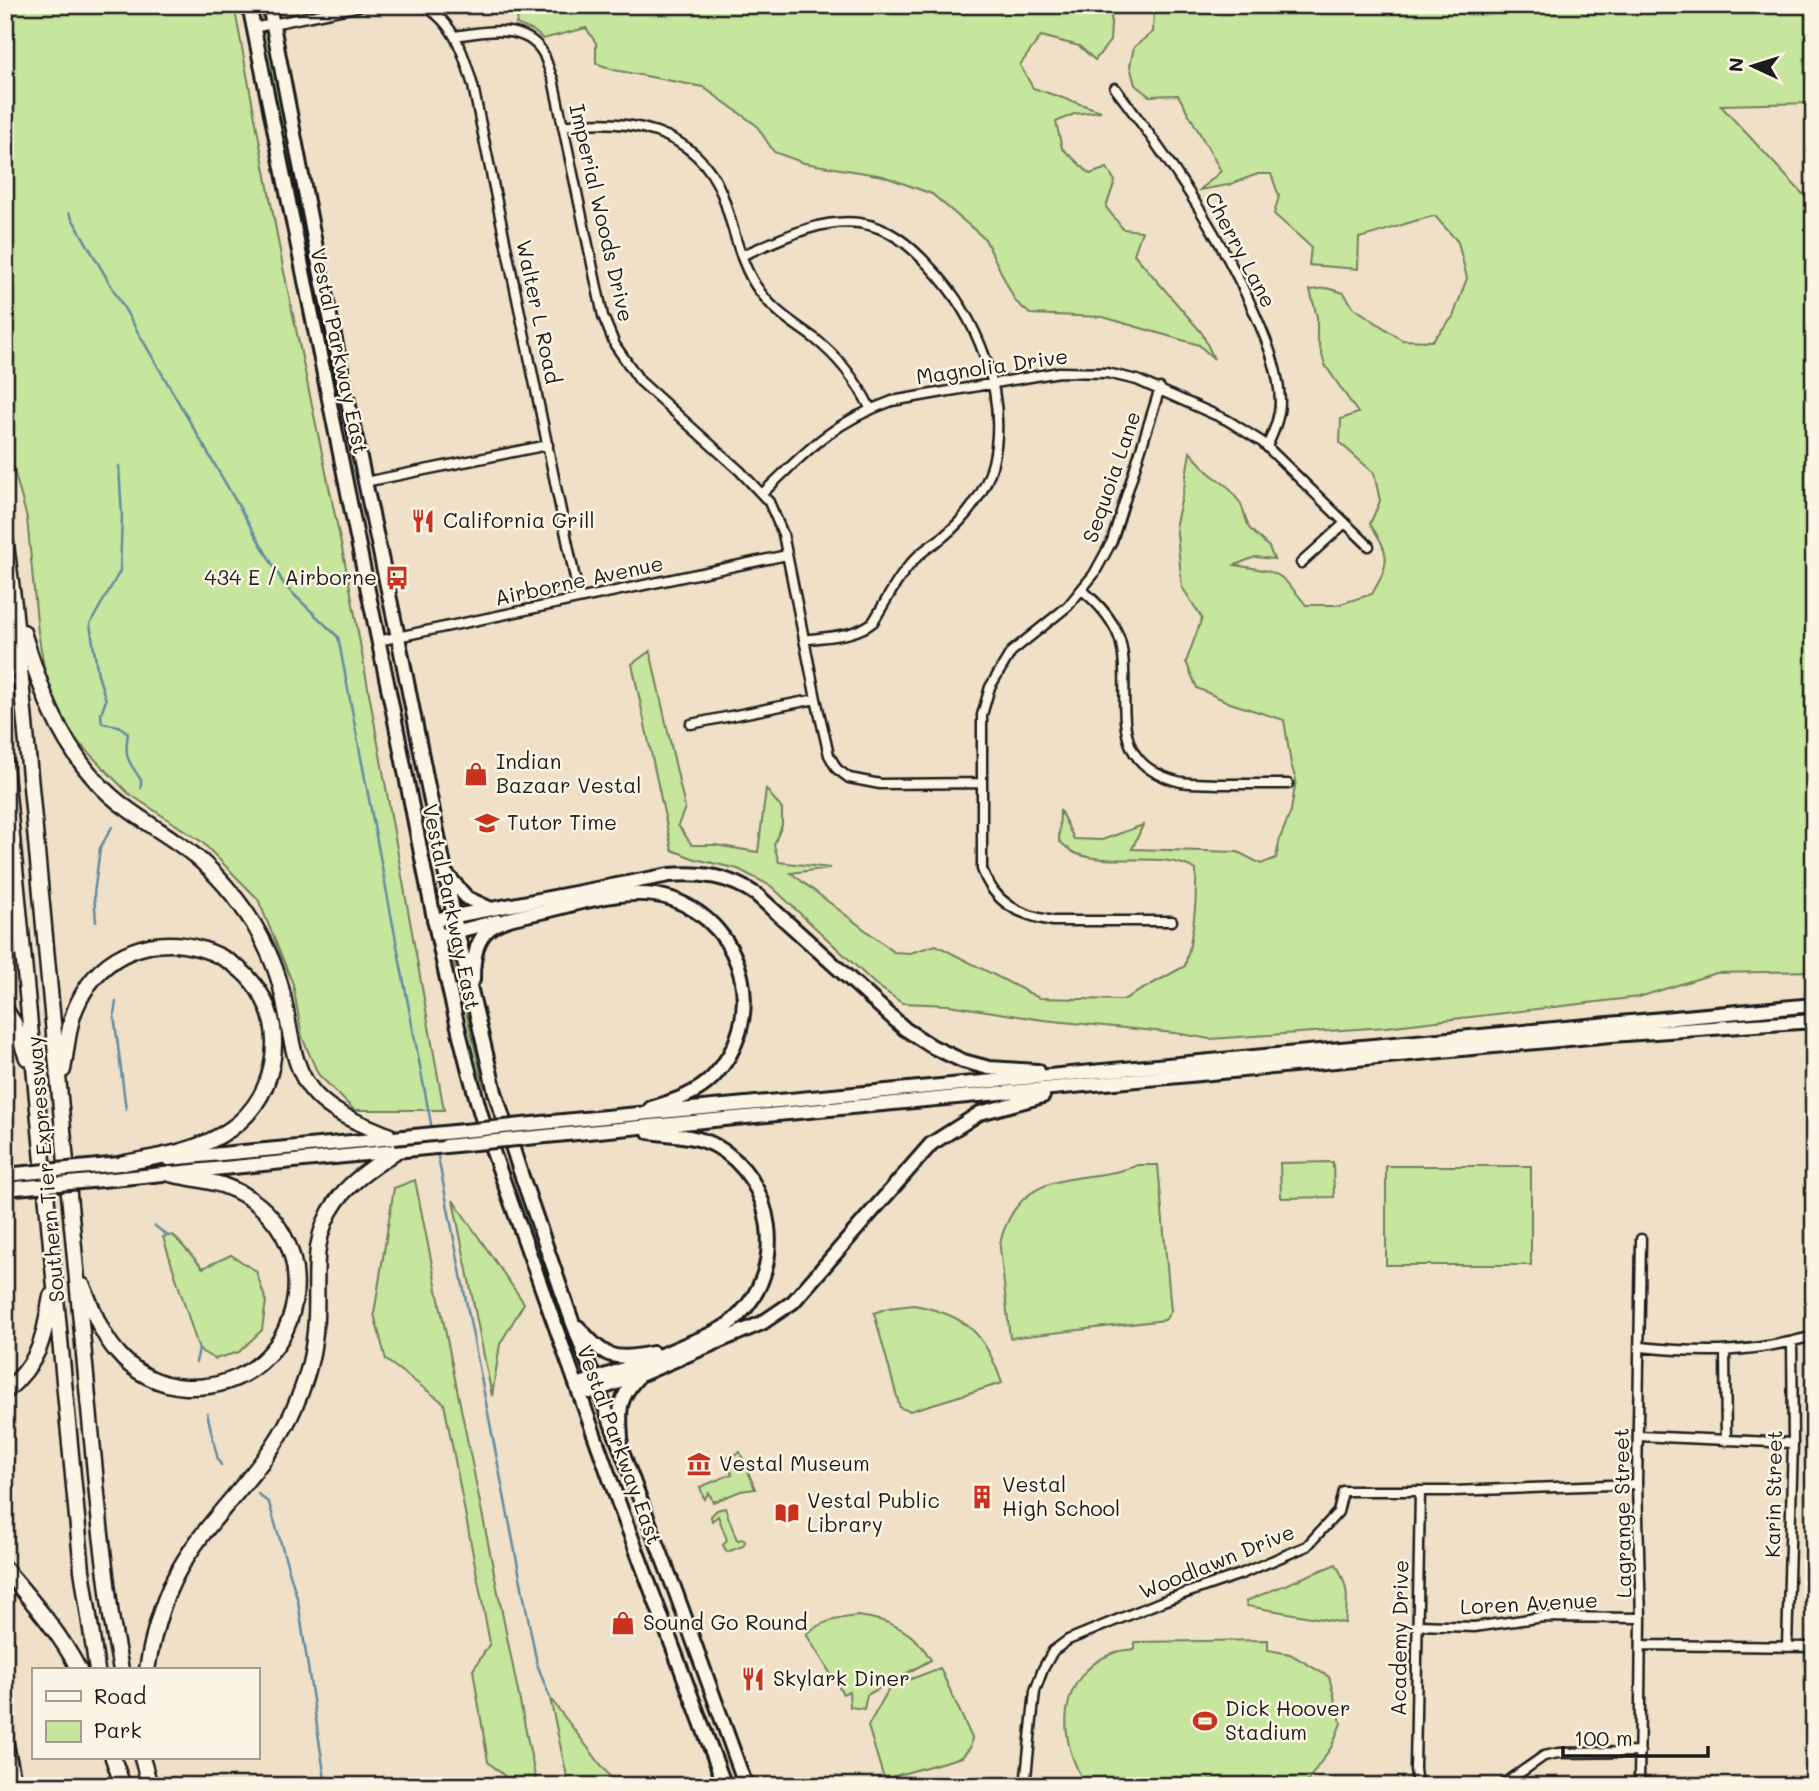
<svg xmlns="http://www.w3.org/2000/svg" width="1819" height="1791" font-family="Mali,sans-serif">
<rect width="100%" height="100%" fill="#f0e0c8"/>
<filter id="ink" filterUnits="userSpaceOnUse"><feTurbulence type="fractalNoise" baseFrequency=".0143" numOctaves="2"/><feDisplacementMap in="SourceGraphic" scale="14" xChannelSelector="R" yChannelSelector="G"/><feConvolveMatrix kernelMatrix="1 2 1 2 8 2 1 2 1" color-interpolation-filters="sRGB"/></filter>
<g filter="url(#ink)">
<!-- green -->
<path fill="#c6e59d" stroke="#71805c" stroke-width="2" d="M5 5H234L283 267 349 582 444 1110H354L318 1074 302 1037 293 984 258 899 202 842 128 793 80 744 59 714 44 667 38 632 27 518 5 437Z
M521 5H1114L1112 7 1110 41 1095 60 1079 46 1041 36 1020 65 1033 88 1101 111 1074 114 1056 122 1062 148 1090 174 1107 168 1115 181 1106 207 1123 229 1142 231 1134 254 1202 333 1214 359 1199 345 1103 317 1030 314 1015 301 985 239 932 194 883 176 804 163 774 152 756 125 703 87 614 70 596 63V43L586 28 543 39 534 31 516 24Z
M1148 5H1814V103L1720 105 1814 206V971L1716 973 1639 997 1386 1027 1210 1039 1175 1033 1043 1020 949 1005 902 1003 875 984 771 886 738 869 695 859 672 850 632 664 650 651 685 808 678 825 692 845H715L758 852 766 789 782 809V825L774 845 779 862 830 868 791 873 894 952 910 953 936 945 1039 998 1123 1000 1185 966C1194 933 1197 903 1196 870 1164 850 1114 867 1077 854 1071 852 1064 845 1059 841L1060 810 1074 839 1102 840 1143 825 1132 849 1238 852 1261 864 1276 858 1280 838 1291 811 1296 780 1291 764 1284 720 1230 703 1197 688 1186 662 1202 618 1182 587 1176 523 1184 488 1190 452 1208 472 1228 487 1241 504 1249 528 1269 547 1274 559 1255 557 1235 565C1279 573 1277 568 1306 605H1337L1372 594C1391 561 1390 554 1370 524L1380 501 1374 473 1340 443 1341 419 1358 413 1325 365 1317 337V317L1310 290 1327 288 1344 293 1353 307 1402 340 1432 341 1453 317 1467 278 1458 242 1435 216C1409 221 1385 232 1359 238L1358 269 1309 265 1311 247 1274 214 1279 196 1271 174H1258L1228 185 1200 190 1221 171 1178 95 1149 96 1135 85 1130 66 1134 47 1153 32 1154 8Z
M266 30 319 289 305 256 260 32Z
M447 939 458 978 484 1087 480 1093 460 1013Z
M1333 1162 1334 1197 1281 1198 1280 1163Z
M1138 1165H1158L1171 1311 1165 1320 1010 1338 1000 1248C1000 1237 1005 1227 1010 1217 1037 1167 1093 1184 1138 1165Z
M1386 1166H1531V1265H1386Z
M415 1180 537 1786H516L488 1762 473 1670 490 1643 444 1403 386 1360 374 1314 394 1188Z
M453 1200 524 1303 500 1344 492 1396Z
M173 1235 203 1268 231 1255 256 1271 266 1301 262 1330 239 1352 215 1359 199 1350 163 1237Z
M914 1305C967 1315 985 1333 1002 1383L910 1411 900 1408 874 1313 888 1308Z
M740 1452 755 1489 741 1491 713 1502 709 1493 704 1499 700 1487 732 1474 726 1458Z
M725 1508 737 1540 744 1539 745 1542 743 1546 727 1552 723 1545 727 1540 718 1516 712 1521 711 1516 717 1510Z
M1336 1564C1349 1587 1348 1598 1345 1623L1247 1606 1246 1601Z
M858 1616C890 1620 915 1631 931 1660L867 1695 864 1709 850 1707 849 1691 843 1694 806 1634C821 1621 839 1618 858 1616Z
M1268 1640V1650L1290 1654 1329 1677 1341 1723 1332 1746 1304 1786H1087C1056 1740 1056 1676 1113 1653 1119 1650 1128 1650 1135 1649V1642Z
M940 1668 972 1738 970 1748 962 1757 884 1779 868 1726 890 1687Z
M550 1698 617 1786H569Z"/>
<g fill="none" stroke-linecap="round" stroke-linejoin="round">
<!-- stream -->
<path stroke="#648c9f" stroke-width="2.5" d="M69 213 285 586 338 637 432 1129
M119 466 122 516 120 571 90 624 98 675 106 700 101 714 102 723 119 726 128 733C124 759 128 760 141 780V788
M96 922 94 894 100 848 112 827
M116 1002 114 1014 126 1110
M437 1152 537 1664 550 1698
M155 1226 168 1236
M196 1362 199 1349
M207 1413 218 1460 221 1465
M258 1494 269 1503 298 1601 326 1786"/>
<!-- minor casing -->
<g stroke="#1c1c1c" stroke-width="13">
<path id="minor" d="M422 5C454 21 464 54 473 86L579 598
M253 28 365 5
M455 36C483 32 525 22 543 53 547 61 549 71 553 79L603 316 615 345 640 381 740 471 769 502 783 534 816 699 829 755 837 769 849 778 880 784 981 783
M1115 88C1169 159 1219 232 1255 314 1267 341 1279 371 1280 401 1280 417 1274 432 1267 446
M563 126C625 117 696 128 722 194 734 226 739 265 761 293 775 312 795 324 814 338 838 357 857 381 870 408
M743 255C779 240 819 218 859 223 889 227 910 245 930 267 977 316 1009 394 993 463 986 492 966 518 943 537 935 543 925 549 918 556 899 574 887 600 873 622 855 637 827 636 804 640
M1160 388 1112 541 1094 574 1068 606 1011 652 990 687 982 715V869C994 903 1019 915 1053 921H1172
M365 482 548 445
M762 494C806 451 833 422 892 401L1059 372 1107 373 1137 380 1227 420 1262 442 1369 546
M1301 563 1345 523
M1082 590C1099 604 1113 619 1120 640 1135 695 1099 763 1181 782 1193 784 1207 783 1219 784 1242 784 1265 784 1288 784
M378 641 787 555
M691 724 816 699
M1641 1347C1706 1354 1750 1353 1814 1336
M1725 1352 1726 1441
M1639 1436 1793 1443
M1419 1625 1474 1627 1543 1617 1641 1618
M1641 1645 1814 1647
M1787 1647 1793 1443 1792 1342
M1025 1786 1035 1691 1043 1669 1053 1651 1068 1640 1163 1601 1241 1574 1307 1546 1338 1512 1343 1491H1453L1637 1484
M1417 1786 1415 1769 1420 1491
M1501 1786 1544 1756 1558 1753 1640 1752
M1639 1786 1641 1618 1637 1484 1641 1239"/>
</g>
<!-- tertiary casing -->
<g stroke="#1c1c1c" stroke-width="16">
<path id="tertiary" d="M5 1732 16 1786"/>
</g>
<!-- primary casing -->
<g stroke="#1c1c1c" stroke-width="18">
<path id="primary" d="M249 5C296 241 344 476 393 711 422 853 445 996 487 1135L619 1504 725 1786
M269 5 321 274 398 637 457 931 495 1092 519 1168 572 1321 676 1593 746 1786
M448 876 467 898 491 909
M434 920 669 875C702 872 729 876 757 895L905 1029 933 1047 963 1061 989 1068 1038 1071
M438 936 498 921
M473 980C473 925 494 921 541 912 581 903 632 885 672 899 748 927 767 1020 713 1077 696 1095 673 1101 651 1108
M552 1122 1814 1005
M556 1135 1611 1035 1814 1021
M168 1159 394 1138
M123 1178 446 1146
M578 1327C606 1358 611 1361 653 1353
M577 1385C614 1373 651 1360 687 1344 705 1337 724 1330 738 1316 787 1269 776 1180 716 1146 696 1135 671 1135 649 1132
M590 1392 640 1375 762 1323 793 1302 931 1144 980 1113 1043 1096
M621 1438C619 1410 618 1399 637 1378"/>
</g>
<!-- motorway casing -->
<g stroke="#1c1c1c" stroke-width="19">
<path id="motorway" d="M5 537 14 605 100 1526 111 1616 121 1670
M23 632C41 689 56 737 97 782 125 813 163 830 194 855 217 874 237 898 253 923 266 945 278 972 283 996 291 1030 291 1069 316 1095 338 1118 367 1125 394 1138
M5 763 82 1570 97 1670
M5 1009 14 1023 27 1058
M63 1070C67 1049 68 1023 78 1003 128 896 294 946 272 1064 266 1095 248 1120 221 1135 191 1153 153 1157 120 1164
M83 1286C92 1308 101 1334 117 1352 133 1372 160 1386 186 1387 309 1391 339 1226 222 1185 206 1180 187 1178 170 1174
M5 1392C41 1361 43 1340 51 1296
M5 1569C32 1601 60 1633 79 1670
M147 1670C152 1639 160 1608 174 1579 204 1519 262 1476 291 1415 302 1392 311 1366 314 1340 322 1290 305 1246 336 1202 351 1180 376 1166 396 1151
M113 1758 123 1786
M142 1758 150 1786"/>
</g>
<!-- minor -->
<use href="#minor" stroke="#fcf5e5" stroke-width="8"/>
<!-- tertiary -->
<use href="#tertiary" stroke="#fcf5e5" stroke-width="10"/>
<!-- primary -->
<use href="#primary" stroke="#fcf5e5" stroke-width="12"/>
<!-- motorway -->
<use href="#motorway" stroke="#fcf5e5" stroke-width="14"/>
<!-- primary-bridge casing -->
<g stroke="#1c1c1c" stroke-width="18" stroke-linecap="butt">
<path id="primary-bridge" d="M394 1138 552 1122
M446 1146 556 1135
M5 1175 120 1164
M5 1189 123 1178"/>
</g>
<!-- primary-bridge -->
<use href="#primary-bridge" stroke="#fcf5e5" stroke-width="12"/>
</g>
</g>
<!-- icons -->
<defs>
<g id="restaurant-bare" transform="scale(1.89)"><path d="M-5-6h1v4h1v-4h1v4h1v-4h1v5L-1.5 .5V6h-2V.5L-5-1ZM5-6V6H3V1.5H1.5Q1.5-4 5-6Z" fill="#c8321e" stroke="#fcf5e5" stroke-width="2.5" paint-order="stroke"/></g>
<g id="bus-bare" transform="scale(1.89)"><path d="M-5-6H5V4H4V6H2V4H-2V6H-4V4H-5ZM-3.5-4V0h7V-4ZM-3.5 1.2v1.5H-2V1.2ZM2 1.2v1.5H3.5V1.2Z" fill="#c8321e" stroke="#fcf5e5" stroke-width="2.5" paint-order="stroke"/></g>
<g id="shop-bare" transform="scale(1.89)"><path d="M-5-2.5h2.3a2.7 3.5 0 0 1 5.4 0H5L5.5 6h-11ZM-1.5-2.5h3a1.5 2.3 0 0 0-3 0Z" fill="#c8321e" stroke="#fcf5e5" stroke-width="2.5" paint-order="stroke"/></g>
<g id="school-bare" transform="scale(1.89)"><path d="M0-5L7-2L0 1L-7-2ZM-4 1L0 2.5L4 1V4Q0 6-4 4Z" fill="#c8321e" stroke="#fcf5e5" stroke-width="2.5" paint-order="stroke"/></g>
<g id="museum-bare" transform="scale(1.89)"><path d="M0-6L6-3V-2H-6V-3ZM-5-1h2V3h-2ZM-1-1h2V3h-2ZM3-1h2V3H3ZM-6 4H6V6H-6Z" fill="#c8321e" stroke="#fcf5e5" stroke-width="2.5" paint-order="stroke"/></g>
<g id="building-bare" transform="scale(1.89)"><path d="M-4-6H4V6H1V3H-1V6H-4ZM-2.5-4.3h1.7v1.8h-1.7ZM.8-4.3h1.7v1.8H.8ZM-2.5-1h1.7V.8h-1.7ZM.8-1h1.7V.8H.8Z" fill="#c8321e" stroke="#fcf5e5" stroke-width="2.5" paint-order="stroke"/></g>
<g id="library-bare" transform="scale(1.89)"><path d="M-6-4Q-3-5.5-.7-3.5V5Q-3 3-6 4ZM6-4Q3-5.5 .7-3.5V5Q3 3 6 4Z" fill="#c8321e" stroke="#fcf5e5" stroke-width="2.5" paint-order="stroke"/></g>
<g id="stadium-bare" transform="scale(1.89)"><path d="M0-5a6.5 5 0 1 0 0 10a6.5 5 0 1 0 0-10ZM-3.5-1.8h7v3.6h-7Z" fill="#c8321e" stroke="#fcf5e5" stroke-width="2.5" paint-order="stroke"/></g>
</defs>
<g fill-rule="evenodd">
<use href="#restaurant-bare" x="423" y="521"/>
<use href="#bus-bare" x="397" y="578"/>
<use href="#shop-bare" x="476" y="774"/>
<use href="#school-bare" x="487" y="823"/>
<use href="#museum-bare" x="699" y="1464"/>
<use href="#building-bare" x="982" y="1497"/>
<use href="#library-bare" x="787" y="1513"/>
<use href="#shop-bare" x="623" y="1623"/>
<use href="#restaurant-bare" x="753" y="1679"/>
<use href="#stadium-bare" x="1205" y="1721"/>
</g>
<g text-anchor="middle" stroke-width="5" stroke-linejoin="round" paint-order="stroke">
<!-- street labels -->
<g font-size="21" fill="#1c1c1c" stroke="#fcf5e5">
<text transform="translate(601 213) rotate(77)" y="7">Imperial Woods Drive</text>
<text transform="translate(1240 250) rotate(62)" y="7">Cherry Lane</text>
<text transform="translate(538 312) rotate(78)" y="7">Walter L Road</text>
<text transform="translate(339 351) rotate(78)" y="7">Vestal Parkway East</text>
<text transform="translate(992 367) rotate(-8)" y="7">Magnolia Drive</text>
<text transform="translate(1112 477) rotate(-71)" y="7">Sequoia Lane</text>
<text transform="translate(579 581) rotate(-12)" y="7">Airborne Avenue</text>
<text transform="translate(451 907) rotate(78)" y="7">Vestal Parkway East</text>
<text transform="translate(46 1169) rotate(-95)" y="7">Southern Tier Expressway</text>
<text transform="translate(619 1445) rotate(70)" y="7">Vestal Parkway East</text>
<text transform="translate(1774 1494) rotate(-89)" y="7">Karin Street</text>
<text transform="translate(1623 1513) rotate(-91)" y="7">Lagrange Street</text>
<text transform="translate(1217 1562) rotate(-22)" y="7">Woodlawn Drive</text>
<text transform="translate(1529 1604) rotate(-3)" y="7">Loren Avenue</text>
<text transform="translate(1400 1638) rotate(-89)" y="7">Academy Drive</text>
</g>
<!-- poi labels -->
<g font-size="21" fill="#1c1c1c" stroke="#fcf5e5" text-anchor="start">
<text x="443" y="528">California Grill</text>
<text x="377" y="585" text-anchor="end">434 E / Airborne</text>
<text x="496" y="769">Indian<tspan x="496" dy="24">Bazaar Vestal</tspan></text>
<text x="507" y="830">Tutor Time</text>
<text x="719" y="1471">Vestal Museum</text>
<text x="1002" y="1492">Vestal<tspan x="1002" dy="24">High School</tspan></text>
<text x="807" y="1508">Vestal Public<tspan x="807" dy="24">Library</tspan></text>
<text x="643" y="1630">Sound Go Round</text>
<text x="773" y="1686">Skylark Diner</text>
<text x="1225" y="1716">Dick Hoover<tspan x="1225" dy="24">Stadium</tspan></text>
</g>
</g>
<!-- margin -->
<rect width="1819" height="1791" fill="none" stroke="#fcf5e5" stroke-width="28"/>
<rect x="14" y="14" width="1791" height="1763" fill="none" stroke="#1c1c1c" stroke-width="2.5" filter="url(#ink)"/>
<!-- legend -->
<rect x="32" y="1668" width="228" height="91" fill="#fcf5e5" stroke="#a29e95" stroke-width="2"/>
<rect x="46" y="1691" width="35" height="10" fill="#fcf5e5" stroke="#a29e95" stroke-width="2"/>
<text x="94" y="1704" font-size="21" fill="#1c1c1c">Road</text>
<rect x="46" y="1721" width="35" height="21" fill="#c6e59d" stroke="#a29e95" stroke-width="2"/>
<text x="94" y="1738" font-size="21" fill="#1c1c1c">Park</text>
<!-- north arrow -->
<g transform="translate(1753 66) rotate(274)" stroke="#fcf5e5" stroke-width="5" paint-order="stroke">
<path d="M0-5L12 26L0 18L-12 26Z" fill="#1c1c1c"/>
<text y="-10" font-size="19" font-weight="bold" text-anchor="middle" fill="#1c1c1c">N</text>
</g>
<!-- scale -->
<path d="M1563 1746v10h145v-10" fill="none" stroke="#1c1c1c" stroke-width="3.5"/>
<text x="1574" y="1746" font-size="21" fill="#1c1c1c" stroke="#fcf5e5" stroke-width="5" paint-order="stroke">100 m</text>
</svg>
